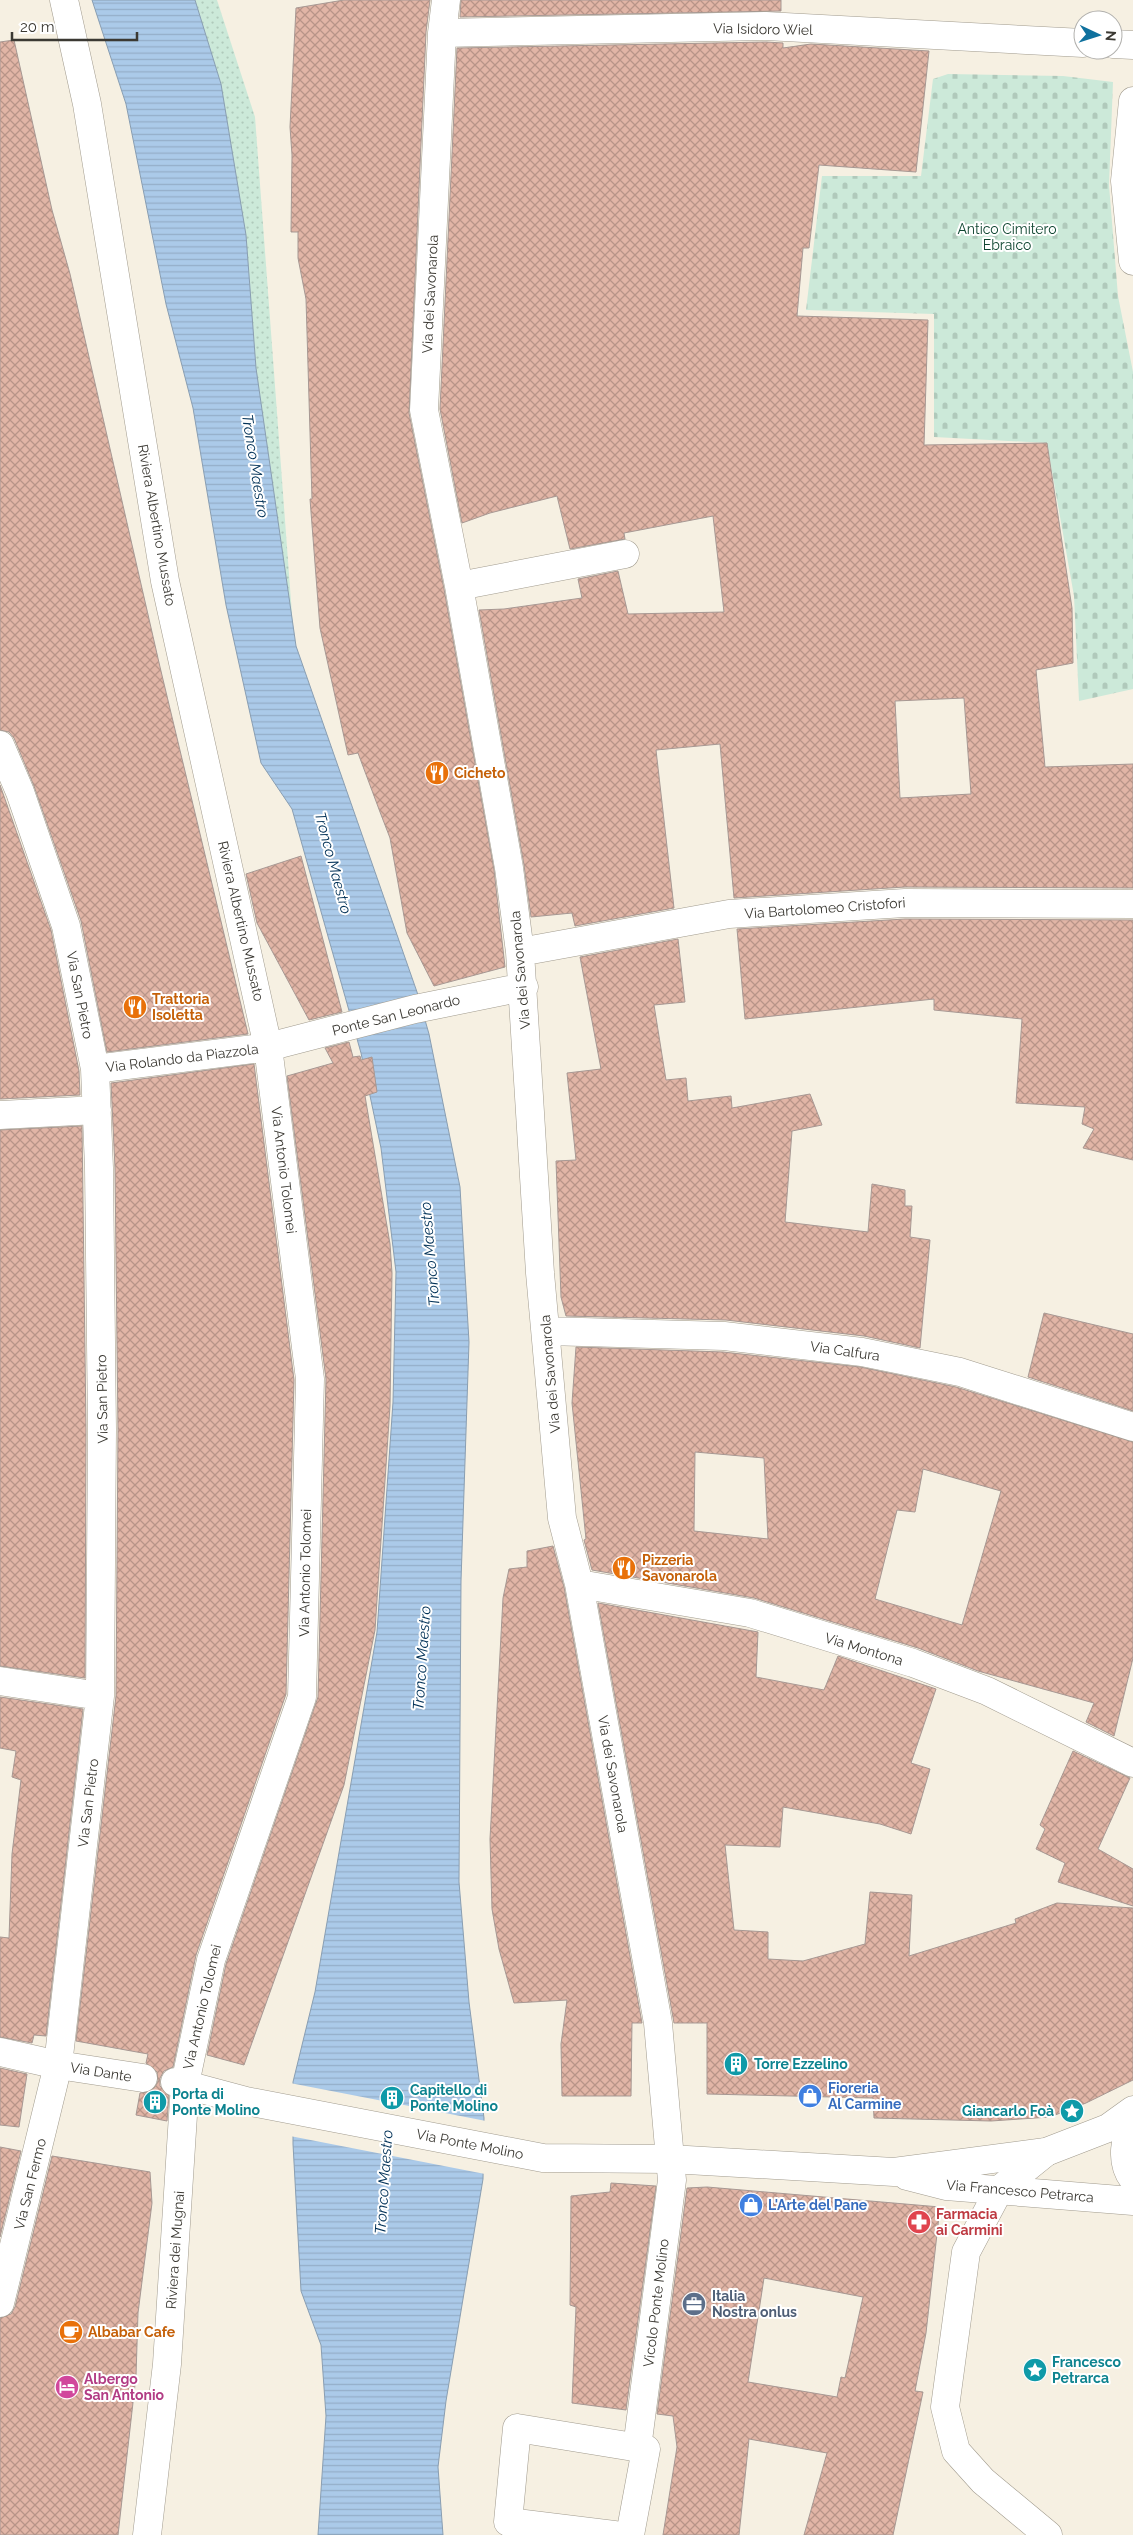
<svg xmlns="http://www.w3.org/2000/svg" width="1133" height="2535" font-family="Raleway,sans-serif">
<defs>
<pattern id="grass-dots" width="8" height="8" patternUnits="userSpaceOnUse" patternTransform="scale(1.25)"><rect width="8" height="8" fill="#cce9d9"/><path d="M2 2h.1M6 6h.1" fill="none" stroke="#b0c9bb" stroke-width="1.8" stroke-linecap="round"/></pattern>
<pattern id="cemetery-stones" width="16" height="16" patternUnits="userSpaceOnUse" patternTransform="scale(1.25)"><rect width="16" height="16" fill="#cce9d9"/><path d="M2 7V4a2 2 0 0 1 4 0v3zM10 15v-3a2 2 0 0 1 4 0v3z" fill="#b0c9bb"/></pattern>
<pattern id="water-rules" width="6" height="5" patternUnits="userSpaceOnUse" patternTransform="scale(1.25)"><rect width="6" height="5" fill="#abcae9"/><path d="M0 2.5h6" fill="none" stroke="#94aec8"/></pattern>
<pattern id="building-cross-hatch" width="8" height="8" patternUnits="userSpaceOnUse" patternTransform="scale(1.25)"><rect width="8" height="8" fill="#e1b5a6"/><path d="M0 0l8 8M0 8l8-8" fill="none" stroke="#b89488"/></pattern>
</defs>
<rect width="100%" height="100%" fill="#f6f0e2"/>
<!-- grass -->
<path fill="url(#grass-dots)" d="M163 0H217L255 117 298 695Z"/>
<!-- cemetery -->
<path fill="url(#cemetery-stones)" d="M948 74 1063 76 1113 82 1109 185 1118 296 1133 372V689L1079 701 1074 596 1047 443 934 437V314L806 310 822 176H921L933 79Z"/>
<!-- water -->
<path fill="url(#water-rules)" stroke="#899eb2" d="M92 0H195L221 84 246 235 256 368 296 646 417 992 429 1034 460 1187 469 1342 461 1581 459 1882 469 2002 484 2118 483 2179 446 2401 438 2467 443 2535H318L326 2416 321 2345 301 2291 293 2144V2082L315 1992 377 1632 393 1402 396 1272 381 1148 361 1053 292 809 261 763 226 605 193 408 166 304 126 104Z"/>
<!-- pier -->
<path fill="#f6f0e2" d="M290 2083 383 2101 386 2093 400 2096 399 2104 486 2121 485 2174 290 2136Z"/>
<!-- building -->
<path fill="url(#building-cross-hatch)" stroke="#a79893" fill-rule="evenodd" d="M344 0H430L426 32 409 413 444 589 494 870 505 967 434 986 407 933 390 838 380 812 358 753 348 755 320 628 310 499H312L306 299 298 258V232H291L292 155 290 127 296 8Z
M461 0H781V11L460 17Z
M14 40 52 210 70 274 160 667 248 1034 107 1052 81 921 34 786 14 738 9 732 0 730V42Z
M766 42 783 43V48L811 44 929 51 916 172 819 165 809 248H803L797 316 928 320 924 445 1047 443 1072 608 1073 663 1036 670 1045 767 1133 764V888L905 887 734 898 720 744 656 750 674 908 575 926 572 913 531 917 524 865 479 610 504 609 582 598 578 579 618 571 628 614 724 612 713 516 624 533 625 539 570 549 557 496 490 513 462 523 440 409 457 48ZM964 698 971 794 900 798 895 701Z
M0 785 51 930 79 1071 80 1095 0 1099Z
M301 856 342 1012 309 1020 257 923 246 874Z
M905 919 1133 920V1160L1083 1148 1094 1129 1082 1124 1085 1107 1016 1103 1022 1019 934 1010V999L745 1019 737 929Z
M678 939 685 1002 654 1005 666 1080 686 1078 688 1101 731 1096 732 1108 810 1094 822 1125 792 1131 785 1222 868 1232 872 1184 905 1190V1206H912L910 1237 930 1240 920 1348 864 1336 726 1320 566 1316 561 1297 556 1161 576 1160 567 1073 601 1069 580 957Z
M349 1042 353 1057 360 1056 361 1060 372 1057 377 1092 365 1096 390 1244 392 1273 390 1406 375 1630 344 1785 244 2065 207 2055 226 1964 318 1697 326 1379 287 1076 333 1063 325 1048Z
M254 1064 294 1380 286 1694 196 1955 173 2067 164 2071 160 2078V2086L169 2096 167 2121 136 2115 140 2093 149 2092 155 2087 158 2081 157 2072 146 2063 148 2054 76 2041 116 1696 118 1430 115 1168 111 1083Z
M82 1126 86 1430 85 1678 0 1666V1130Z
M1044 1313 1133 1334V1411L1028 1377Z
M576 1347 723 1352 860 1367 956 1387 1133 1442V1658L1114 1736 1086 1722 1094 1703 978 1671 918 1648 754 1598 592 1570 584 1540 586 1539 572 1403ZM695 1452 764 1458 768 1539 694 1531ZM923 1469 1001 1491 962 1625 875 1599 897 1510 915 1512Z
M553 1546 564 1587 642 2023H632L631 2096H562L561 2044 567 2000 514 2003 499 1949 492 1909 490 1839 503 1598 509 1569 527 1567V1551Z
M598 1603 758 1632 756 1677 824 1690 838 1656 936 1689 911 1763 930 1769 911 1834 880 1824 783 1807 780 1847 725 1845 734 1930 768 1932V1959L803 1961 865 1944 870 1892 912 1895 909 1956 1016 1923 1015 1919 1057 1903 1133 1908V2080L1086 2103 1050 2117 991 2121 874 2118 873 2098 707 2094V2023H674Z
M0 1697 83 1709 46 2036 34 2035 32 2043 0 2037V1937L9 1938 12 1854 21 1780 12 1777 16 1751 0 1748Z
M1073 1751 1130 1778 1098 1849 1133 1869V1906L1058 1882 1065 1863 1036 1849 1045 1829 1040 1825Z
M0 2068 27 2074 19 2127 0 2125Z
M0 2147 21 2151 0 2237Z
M52 2156 150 2172 152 2203 138 2313 136 2376 118 2535H0V2318L11 2314 15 2307Z
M611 2183 656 2186 626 2410 572 2403 576 2307 570 2305 571 2196 610 2192Z
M707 2187 940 2207 926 2333 915 2391 923 2392 893 2535H804L827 2453 749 2439 739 2535H663L677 2447 673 2416 657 2414 687 2188ZM764 2278 863 2297 845 2378 841 2377 837 2397 748 2382Z"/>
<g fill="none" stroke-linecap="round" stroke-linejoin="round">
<!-- street casing -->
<g stroke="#a19b8e" stroke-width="29">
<path id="street" d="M64 0 87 104 165 581 268 1047 310 1379 302 1697 211 1960 185 2084 167 2364 147 2535
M446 0 442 33 424 410 459 586 509 868 520 952 540 1273 562 1518 579 1584 658 2023 670 2159 672 2180 637 2448
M442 33 766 26 1083 43
M1113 44 1133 45
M1133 101 1125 181 1133 261
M459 586 625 554
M0 745 20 792 66 926 95 1069 99 1168 102 1430 100 1696 58 2065 0 2303
M520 952 729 914 905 903 1133 904
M95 1069 268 1047 415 1009 524 987
M0 1115 97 1110
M547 1331 724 1336 862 1352 960 1372 1133 1427
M579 1584 750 1613 913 1663 987 1691 1133 1763
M0 1681 100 1696
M1046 2152 999 2190 966 2252 945 2407 956 2451 983 2481 1048 2535
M614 2535 508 2522 517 2428 646 2449 630 2535"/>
</g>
<!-- secondary casing -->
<g stroke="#a19b8e" stroke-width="29">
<path id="secondary" d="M0 2052 58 2065 143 2078
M175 2082 246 2101 543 2158 670 2159 894 2172 1046 2152 1108 2128 1133 2110
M1133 2118C1126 2138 1119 2160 1133 2179
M907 2176 946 2186 1133 2201"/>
</g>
<!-- street -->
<use href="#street" stroke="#fff" stroke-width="28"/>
<!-- secondary -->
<use href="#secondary" stroke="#fff" stroke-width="28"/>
</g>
<!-- icons -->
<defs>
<g id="restaurant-disc" transform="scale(1.25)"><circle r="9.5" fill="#e8710a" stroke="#fff"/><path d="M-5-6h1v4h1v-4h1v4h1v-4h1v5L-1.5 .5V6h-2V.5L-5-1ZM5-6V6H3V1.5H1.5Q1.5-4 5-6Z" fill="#fff"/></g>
<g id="building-disc" transform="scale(1.25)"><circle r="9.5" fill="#0f9aa8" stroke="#fff"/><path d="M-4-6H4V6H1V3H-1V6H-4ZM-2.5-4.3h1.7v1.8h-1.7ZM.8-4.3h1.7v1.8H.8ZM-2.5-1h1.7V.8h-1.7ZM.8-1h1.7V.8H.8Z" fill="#fff"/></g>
<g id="shop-disc" transform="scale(1.25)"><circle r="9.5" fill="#3f7fe0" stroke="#fff"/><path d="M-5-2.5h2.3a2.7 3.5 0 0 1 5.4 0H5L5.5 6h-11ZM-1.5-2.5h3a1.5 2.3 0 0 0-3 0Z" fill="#fff"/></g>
<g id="sight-disc" transform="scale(1.25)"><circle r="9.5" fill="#0f9aa8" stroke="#fff"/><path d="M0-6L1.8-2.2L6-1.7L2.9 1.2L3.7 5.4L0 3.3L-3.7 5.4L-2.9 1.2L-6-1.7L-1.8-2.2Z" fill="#fff"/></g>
<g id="pharmacy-disc" transform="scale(1.25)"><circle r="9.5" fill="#e0444e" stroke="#fff"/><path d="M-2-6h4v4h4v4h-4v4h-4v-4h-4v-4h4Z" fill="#fff"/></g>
<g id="office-disc" transform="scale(1.25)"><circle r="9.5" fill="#5c6f8a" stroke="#fff"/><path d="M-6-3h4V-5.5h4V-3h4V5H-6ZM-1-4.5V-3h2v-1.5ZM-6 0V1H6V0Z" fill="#fff"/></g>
<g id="cafe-disc" transform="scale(1.25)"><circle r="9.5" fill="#e8710a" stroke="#fff"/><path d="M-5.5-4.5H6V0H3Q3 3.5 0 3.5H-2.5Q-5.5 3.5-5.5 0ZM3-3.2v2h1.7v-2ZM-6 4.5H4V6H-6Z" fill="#fff"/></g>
<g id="hotel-disc" transform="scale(1.25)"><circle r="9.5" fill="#d1479c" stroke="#fff"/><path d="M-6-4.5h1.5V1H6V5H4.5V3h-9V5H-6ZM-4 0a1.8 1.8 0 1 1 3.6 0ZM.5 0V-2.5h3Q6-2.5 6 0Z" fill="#fff"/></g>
</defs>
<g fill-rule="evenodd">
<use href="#restaurant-disc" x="437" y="773"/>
<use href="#restaurant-disc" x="135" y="1007"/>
<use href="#restaurant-disc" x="624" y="1568"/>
<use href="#building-disc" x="736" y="2064"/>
<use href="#shop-disc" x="810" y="2096"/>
<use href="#building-disc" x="392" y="2098"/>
<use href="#building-disc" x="155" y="2102"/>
<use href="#sight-disc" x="1072" y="2111"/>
<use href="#shop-disc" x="751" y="2205"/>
<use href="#pharmacy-disc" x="919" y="2222"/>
<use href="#office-disc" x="694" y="2304"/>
<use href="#cafe-disc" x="71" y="2332"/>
<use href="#sight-disc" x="1035" y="2370"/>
<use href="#hotel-disc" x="67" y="2387"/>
</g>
<g text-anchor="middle" stroke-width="4" stroke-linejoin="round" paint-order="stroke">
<!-- street labels -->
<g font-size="14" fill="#3b3933" stroke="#fff">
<text transform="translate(763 29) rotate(1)" y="5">Via Isidoro Wiel</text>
<text transform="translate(430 294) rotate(-87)" y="5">Via dei Savonarola</text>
<text transform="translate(157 525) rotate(80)" y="5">Riviera Albertino Mussato</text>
<text transform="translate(825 908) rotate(-4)" y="5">Via Bartolomeo Cristofori</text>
<text transform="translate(241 921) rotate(77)" y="5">Riviera Albertino Mussato</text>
<text transform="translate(520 970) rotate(-95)" y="5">Via dei Savonarola</text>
<text transform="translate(80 995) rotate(79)" y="5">Via San Pietro</text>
<text transform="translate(396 1015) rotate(-14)" y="5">Ponte San Leonardo</text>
<text transform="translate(182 1058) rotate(-7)" y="5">Via Rolando da Piazzola</text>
<text transform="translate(284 1170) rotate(83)" y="5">Via Antonio Tolomei</text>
<text transform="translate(845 1351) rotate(8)" y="5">Via Calfura</text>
<text transform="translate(550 1374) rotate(-95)" y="5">Via dei Savonarola</text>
<text transform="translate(102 1399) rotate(-91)" y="5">Via San Pietro</text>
<text transform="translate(305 1573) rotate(-89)" y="5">Via Antonio Tolomei</text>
<text transform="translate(864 1649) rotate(17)" y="5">Via Montona</text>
<text transform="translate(613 1774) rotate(80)" y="5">Via dei Savonarola</text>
<text transform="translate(88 1803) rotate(-83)" y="5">Via San Pietro</text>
<text transform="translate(202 2007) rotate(-77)" y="5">Via Antonio Tolomei</text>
<text transform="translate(101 2072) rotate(9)" y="5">Via Dante</text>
<text transform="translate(470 2144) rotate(11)" y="5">Via Ponte Molino</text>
<text transform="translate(30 2184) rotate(-76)" y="5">Via San Fermo</text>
<text transform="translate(1020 2191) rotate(5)" y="5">Via Francesco Petrarca</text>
<text transform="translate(175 2250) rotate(-86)" y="5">Riviera dei Mugnai</text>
<text transform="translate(656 2303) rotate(-83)" y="5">Vicolo Ponte Molino</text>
</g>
<!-- park labels -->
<g font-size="14" fill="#0f4631" stroke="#fff">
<text x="1007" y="234">Antico Cimitero<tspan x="1007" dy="16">Ebraico</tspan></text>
</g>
<!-- food labels -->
<g font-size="14" font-weight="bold" fill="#c56008" stroke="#fff" text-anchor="start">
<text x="454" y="778">Cicheto</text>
<text x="152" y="1004">Trattoria<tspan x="152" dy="16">Isoletta</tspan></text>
<text x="642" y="1565">Pizzeria<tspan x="642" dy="16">Savonarola</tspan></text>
<text x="88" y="2337">Albabar Cafe</text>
</g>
<!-- culture labels -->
<g font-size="14" font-weight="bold" fill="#0d838f" stroke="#fff" text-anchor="start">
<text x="754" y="2069">Torre Ezzelino</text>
<text x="410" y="2095">Capitello di<tspan x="410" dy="16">Ponte Molino</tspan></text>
<text x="172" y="2099">Porta di<tspan x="172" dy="16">Ponte Molino</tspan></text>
<text x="1054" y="2116" text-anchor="end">Giancarlo Foà</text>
<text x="1052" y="2367">Francesco<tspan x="1052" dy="16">Petrarca</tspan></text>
</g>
<!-- shop labels -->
<g font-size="14" font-weight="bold" fill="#366cbe" stroke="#fff" text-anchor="start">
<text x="828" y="2093">Fioreria<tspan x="828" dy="16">Al Carmine</tspan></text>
<text x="768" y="2210">L'Arte del Pane</text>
</g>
<!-- health labels -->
<g font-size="14" font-weight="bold" fill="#be3a42" stroke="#fff" text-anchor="start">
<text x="936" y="2219">Farmacia<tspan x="936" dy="16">ai Carmini</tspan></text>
</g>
<!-- service labels -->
<g font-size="14" font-weight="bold" fill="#4e5e75" stroke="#fff" text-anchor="start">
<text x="712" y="2301">Italia<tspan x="712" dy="16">Nostra onlus</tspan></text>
</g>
<!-- hotel labels -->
<g font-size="14" font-weight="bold" fill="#b23c85" stroke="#fff" text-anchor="start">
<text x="84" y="2384">Albergo<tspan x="84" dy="16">San Antonio</tspan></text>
</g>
<!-- water labels -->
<g font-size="15" font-style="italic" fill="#003157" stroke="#fff">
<text transform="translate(255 466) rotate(81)" y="5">Tronco Maestro</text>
<text transform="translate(333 863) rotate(75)" y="5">Tronco Maestro</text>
<text transform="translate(430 1254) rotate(-95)" y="5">Tronco Maestro</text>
<text transform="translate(422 1658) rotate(-86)" y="5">Tronco Maestro</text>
<text transform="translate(384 2182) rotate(-86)" y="5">Tronco Maestro</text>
</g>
</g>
<!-- north arrow -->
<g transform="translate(1098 35) rotate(94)"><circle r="24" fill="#ffffff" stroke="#b1b0ad"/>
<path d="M0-4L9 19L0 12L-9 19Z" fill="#0f719e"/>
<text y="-8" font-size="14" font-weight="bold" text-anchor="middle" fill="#3b3933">N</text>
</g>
<!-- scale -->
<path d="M12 32v8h125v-8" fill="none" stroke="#3b3933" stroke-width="2.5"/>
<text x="20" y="32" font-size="15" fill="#3b3933" stroke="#ffffff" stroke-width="4" paint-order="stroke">20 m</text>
</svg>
